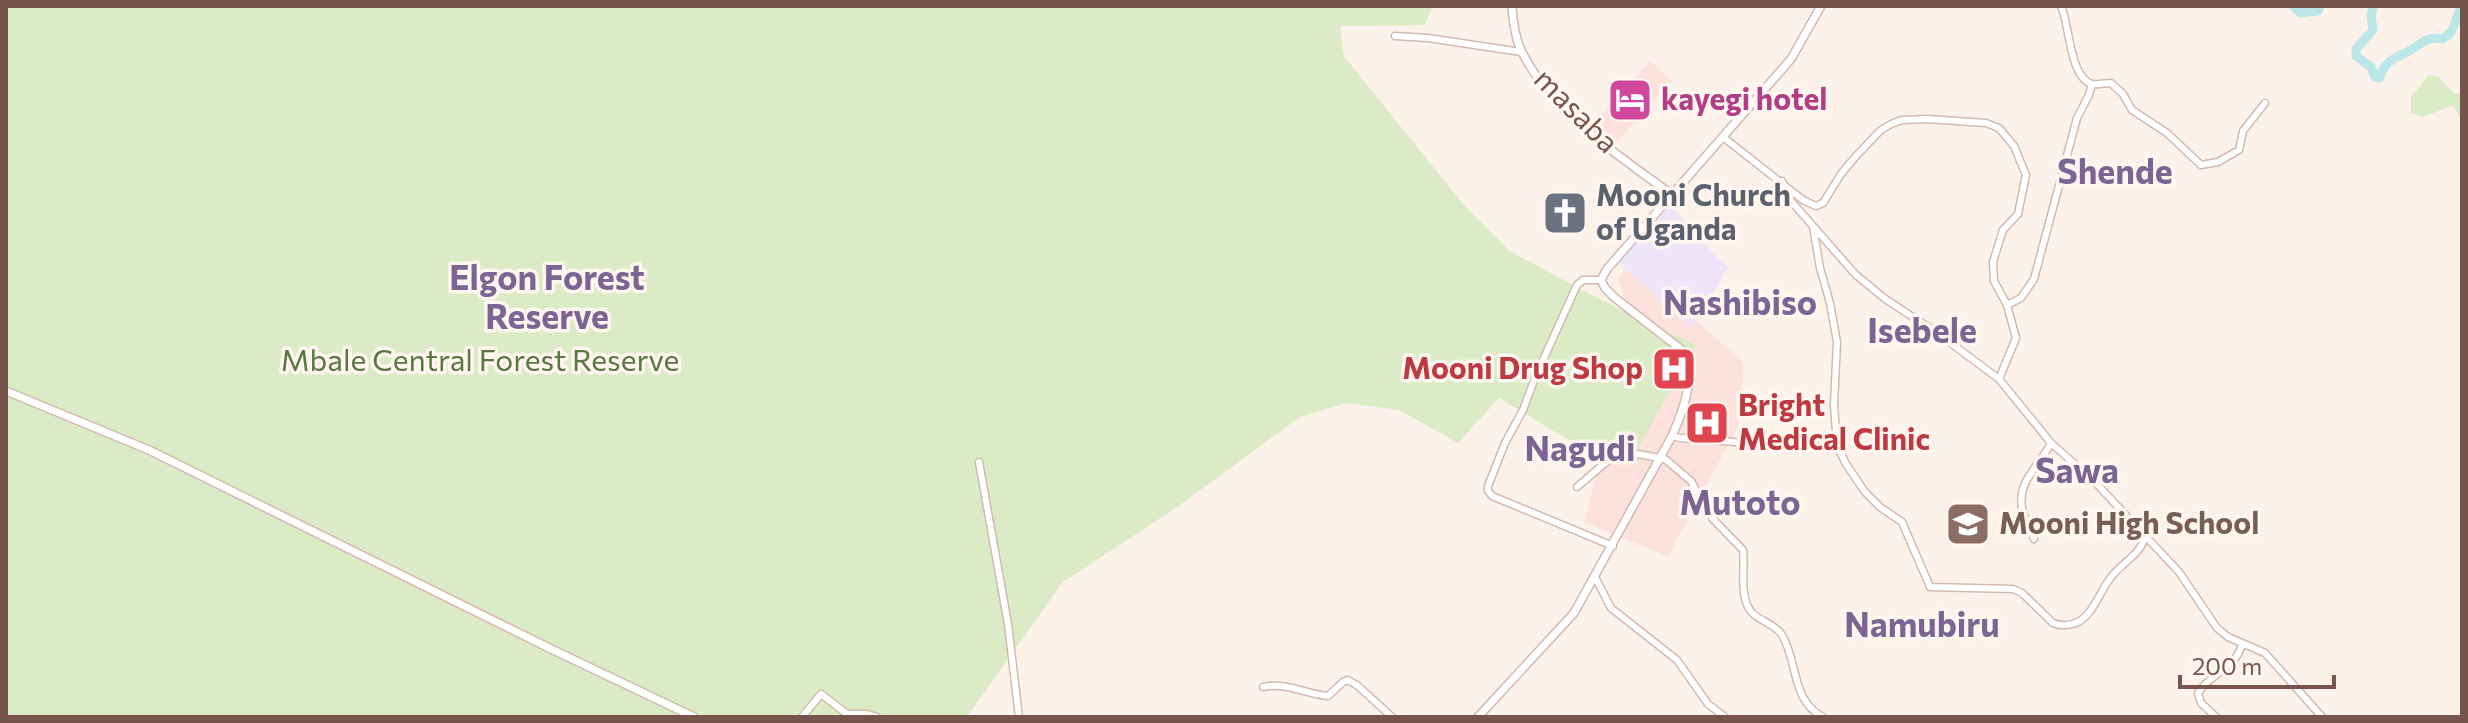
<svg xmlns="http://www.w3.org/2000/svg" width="2468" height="723" font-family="Commissioner,sans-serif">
<rect width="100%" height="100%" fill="#fdf2e9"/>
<!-- commercial -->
<path fill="#fde1dc" d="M1650 61 1672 81 1613 146 1591 126Z
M1630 262 1744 363 1739 425 1668 556 1585 523 1608 423 1636 331 1618 278Z"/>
<!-- education -->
<path fill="#efe5f9" d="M1671 204 1699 239 1728 267 1698 320 1691 327 1619 262Z"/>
<!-- green -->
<path fill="#dbebc6" d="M6 6H1433L1425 25 1340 26 1344 56 1463 204 1510 251 1589 294 1696 345 1630 463 1572 442 1499 398 1458 443 1399 410 1346 403 1300 417 1177 507 1062 583 967 717H6Z
M2429 75 2439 77 2455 94 2462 93V122L2453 105 2423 117 2411 113V97Z"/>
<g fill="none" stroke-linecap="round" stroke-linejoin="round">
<!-- river -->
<path stroke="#bce7e7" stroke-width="9" d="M2293 6 2301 13 2318 11 2320 6
M2374 6 2371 14 2373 30 2356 49V56L2371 67 2375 77 2380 78C2383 62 2395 58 2407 52 2419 46 2427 35 2442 39 2457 31 2454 19 2462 6"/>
<!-- minor casing -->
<g stroke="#d2bab0" stroke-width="9">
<path id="minor" d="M2061 6C2070 25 2069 77 2092 84 2097 85 2106 83 2111 83L2123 94 2132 110 2167 133 2201 165 2218 162 2239 150 2243 131 2265 103
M1395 36 1428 38 1521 52
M1723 137 1803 200 1816 206 1823 203 1841 174 1856 156 1881 130 1891 124 1902 120 1927 119 1986 123 1999 128 2014 146 2026 175 2018 214 2003 230 1993 262 1994 281 2007 305
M1782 181 1791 201 1855 274 1884 298 1940 335 1999 379 2051 443 2094 481 2179 572 2217 628 2228 637 2265 653 2322 717
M1813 226 1820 268 1830 303 1837 342 1834 405 1837 445 1846 464 1865 492 1880 507 1902 522 1930 587 2013 589 2022 593 2053 623C2060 626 2070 626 2078 622 2094 614 2101 588 2112 576 2123 562 2140 555 2145 537
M1601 280H1583L1577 285 1535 378 1523 410 1505 443 1488 486V491L1492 496 1613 546
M1999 379 2016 338 2007 305 2021 298 2034 279 2077 118 2089 95 2092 84
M1672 436C1686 440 1697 439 1710 440 1753 443 1794 450 1837 445
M979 462 1008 624 1019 717
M1577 487 1605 463 1618 454 1632 453 1665 459 1691 481 1712 518 1743 550C1745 567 1740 591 1748 607 1755 621 1774 622 1782 635 1798 661 1791 701 1823 717
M2034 539C2030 529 2024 518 2022 508 2017 481 2040 465 2051 443
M1595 577 1611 608 1677 660 1708 704 1725 717
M1263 687C1287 682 1305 694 1328 696L1343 682 1348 680 1358 686 1392 717
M802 717 821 694 847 714H867L877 717
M2216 717 2201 703 2198 693C2211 672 2235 671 2242 644"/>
</g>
<!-- tertiary casing -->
<g stroke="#d2bab0" stroke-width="10">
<path id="tertiary" d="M1512 6C1513 22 1515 40 1523 54 1554 114 1618 155 1671 194
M6 391 149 450 547 647 694 717
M1478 717 1574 613 1672 436C1683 411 1694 382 1687 354L1615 298 1605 288 1601 280 1607 269 1791 59 1821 6"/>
</g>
<!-- minor -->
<use href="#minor" stroke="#fff" stroke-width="6"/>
<!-- tertiary -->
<use href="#tertiary" stroke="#fff" stroke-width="7"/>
</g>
<!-- icons -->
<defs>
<g id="hotel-square" transform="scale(2.3)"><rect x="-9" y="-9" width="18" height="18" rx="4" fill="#d1479c" stroke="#fff6ef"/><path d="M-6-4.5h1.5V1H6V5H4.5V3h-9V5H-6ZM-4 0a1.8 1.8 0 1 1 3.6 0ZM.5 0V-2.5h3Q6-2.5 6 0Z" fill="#fff"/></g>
<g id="church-square" transform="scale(2.3)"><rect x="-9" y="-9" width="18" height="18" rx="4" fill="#6b7280" stroke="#fff6ef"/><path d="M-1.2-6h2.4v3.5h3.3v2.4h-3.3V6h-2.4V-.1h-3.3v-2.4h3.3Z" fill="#fff"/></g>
<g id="hospital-square" transform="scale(2.3)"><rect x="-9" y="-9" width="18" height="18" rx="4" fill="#e0444e" stroke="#fff6ef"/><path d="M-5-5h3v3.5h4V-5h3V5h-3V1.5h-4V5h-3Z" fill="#fff"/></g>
<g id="school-square" transform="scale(2.3)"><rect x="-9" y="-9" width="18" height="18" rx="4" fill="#8d6e63" stroke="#fff6ef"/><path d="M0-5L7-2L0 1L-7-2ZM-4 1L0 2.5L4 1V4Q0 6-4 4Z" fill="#fff"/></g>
</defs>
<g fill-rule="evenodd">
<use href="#hotel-square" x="1630" y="100"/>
<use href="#church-square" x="1565" y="213"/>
<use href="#hospital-square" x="1674" y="369"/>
<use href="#hospital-square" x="1707" y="423"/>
<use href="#school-square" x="1968" y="524"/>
</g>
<g text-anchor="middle" stroke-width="7" stroke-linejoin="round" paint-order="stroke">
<!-- hotel labels -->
<g font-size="30" font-weight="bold" fill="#b23c85" stroke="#fff6ef" text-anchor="start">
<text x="1661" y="110">kayegi hotel</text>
</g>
<!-- street labels -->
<g font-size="30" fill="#78554c" stroke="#fff6ef">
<text transform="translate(1576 111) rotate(45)" y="10">masaba</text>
</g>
<!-- worship labels -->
<g font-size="30" font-weight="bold" fill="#5b616d" stroke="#fff6ef" text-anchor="start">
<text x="1596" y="206">Mooni Church<tspan x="1596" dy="34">of Uganda</tspan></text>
</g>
<!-- park labels -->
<g font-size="30" fill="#597741" stroke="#fff6ef">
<text x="480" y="371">Mbale Central Forest Reserve</text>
</g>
<!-- health labels -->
<g font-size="30" font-weight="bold" fill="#be3a42" stroke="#fff6ef" text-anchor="end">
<text x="1643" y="379">Mooni Drug Shop</text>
<text x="1738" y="416" text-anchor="start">Bright<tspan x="1738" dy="34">Medical Clinic</tspan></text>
</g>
<!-- education labels -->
<g font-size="30" font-weight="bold" fill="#785e54" stroke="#fff6ef" text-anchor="start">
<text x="1999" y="534">Mooni High School</text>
</g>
<!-- quarter labels -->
<g font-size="34" font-weight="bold" fill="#7c6493" stroke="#fff6ef">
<text x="2115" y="184">Shende</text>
<text x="547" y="290">Elgon Forest<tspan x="547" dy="39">Reserve</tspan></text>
<text x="1740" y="315">Nashibiso</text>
<text x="1922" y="343">Isebele</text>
<text x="1580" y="461">Nagudi</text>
<text x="2077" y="483">Sawa</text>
<text x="1740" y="515">Mutoto</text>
<text x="1922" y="637">Namubiru</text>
</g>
</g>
<!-- border -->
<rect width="2468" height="723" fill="none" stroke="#78554c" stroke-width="16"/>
<!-- scale -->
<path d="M2180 675v12h154v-12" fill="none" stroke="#78554c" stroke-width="4"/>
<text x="2192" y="675" font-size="24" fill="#78554c" stroke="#fff6ef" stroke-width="6" paint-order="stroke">200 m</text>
</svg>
